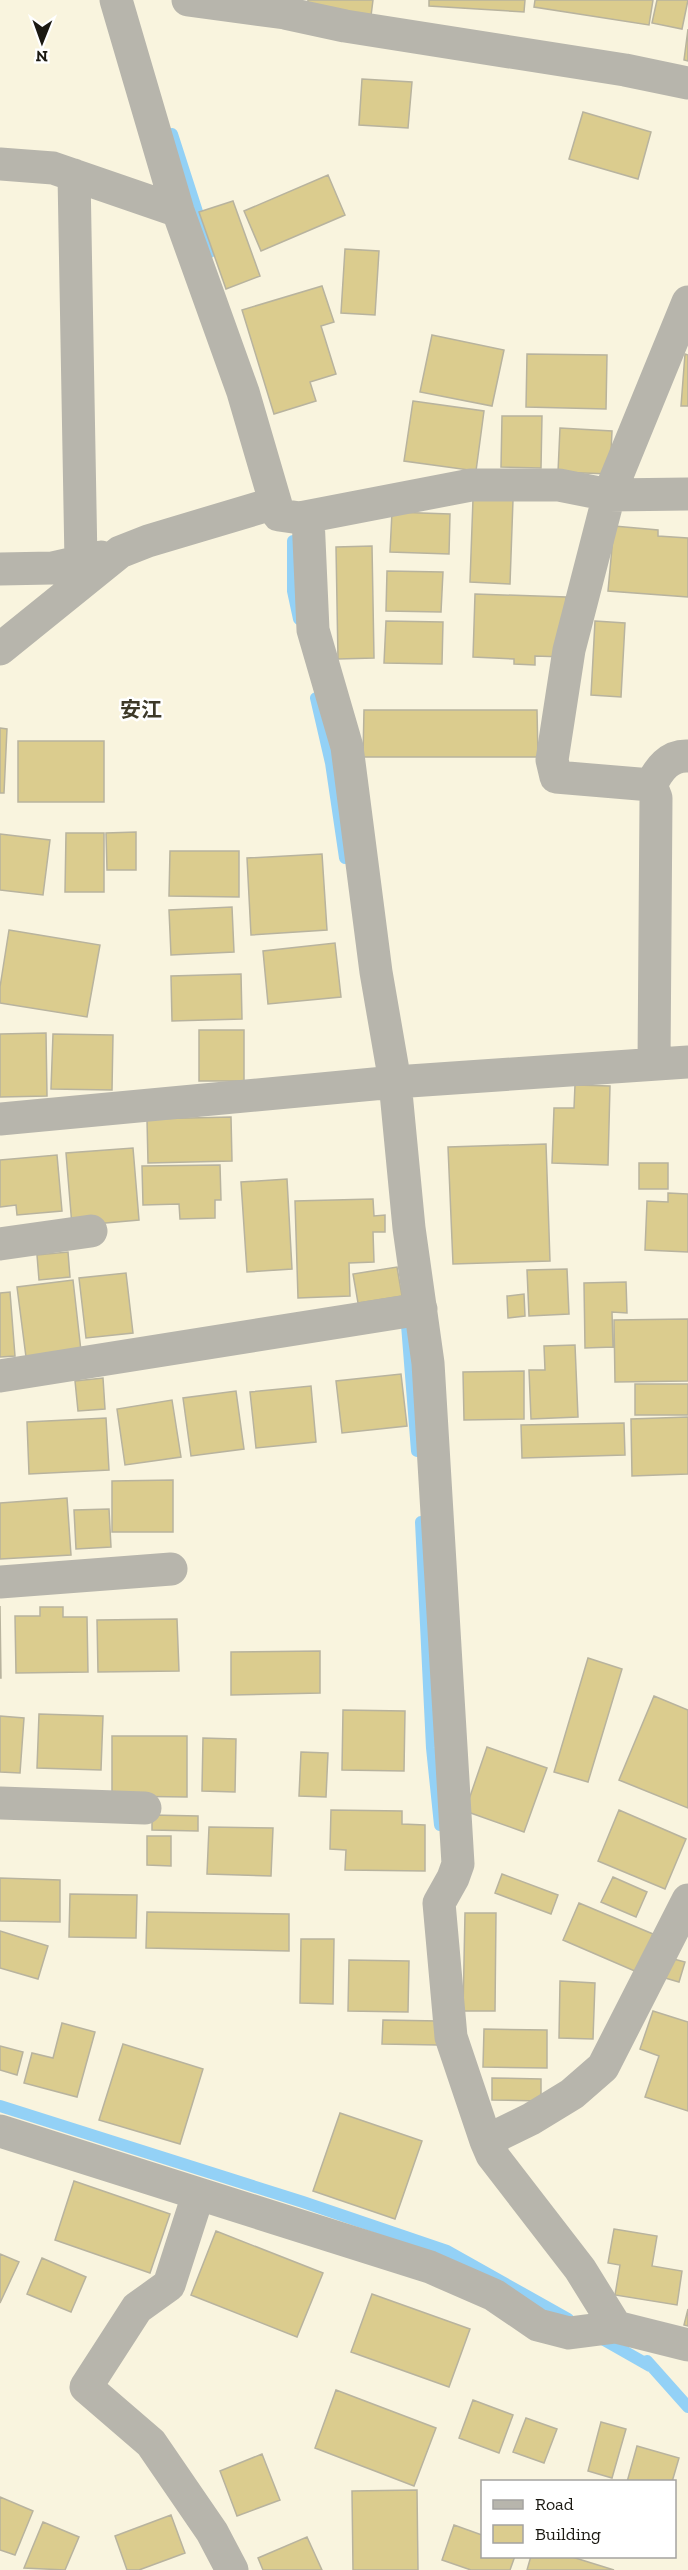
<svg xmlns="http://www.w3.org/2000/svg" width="688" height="2570" font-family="'Zilla Slab','Noto Sans JP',serif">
<rect width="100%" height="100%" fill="#f9f4de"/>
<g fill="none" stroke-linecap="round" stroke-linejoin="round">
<!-- stream -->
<path stroke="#93d1f6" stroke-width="12" d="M172 134 210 252
M293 541V591L299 619
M316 698 331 763 345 858
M407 1325 417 1451
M421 1522 432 1748 440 1825
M0 2106 303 2202 447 2251 568 2319
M599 2337 650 2366
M647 2361 688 2407"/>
</g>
<!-- building -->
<path fill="#dbcc8e" stroke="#b8b39e" stroke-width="1.5" d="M308 0H373L371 16 307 9Z
M429 0H525L524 12 429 6Z
M535 0H653L649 25 534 7Z
M657 0H688L682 29 652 23Z
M688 29V61L684 60Z
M362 79 412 82 408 128 359 125Z
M583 112 651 132 638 179 569 159Z
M328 175 345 215 261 251 244 211Z
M233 201 260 276 226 289 199 212Z
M345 249 379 251 375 315 341 313Z
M322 286 334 322 321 326 336 374 310 382 316 401 274 414 242 310Z
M432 335 504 350 492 406 420 392Z
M527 354 607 355 606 409 526 407Z
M685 354 688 355V406H681Z
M413 401 484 411 476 471 404 461Z
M502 416H542L541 468 501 467Z
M560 428 612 431 610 474 558 472Z
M473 499 513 500 510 584 470 582Z
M392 512 450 514 449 554 390 552Z
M614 526 658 530V536L688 538V597L608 591Z
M372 546 374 658 338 659 336 547Z
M387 571 443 572 441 612 386 611Z
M475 594 566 597 564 657 535 656V665L514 664V659L473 657Z
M386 621 443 622 442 664 384 663Z
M595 621 625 623 621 697 591 695Z
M364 710H537L538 757H363Z
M0 728 7 729 4 793H0Z
M18 741H104V802H18Z
M136 832V870H107L106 833Z
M66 833H104V892H65Z
M0 834 50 840 43 895 0 890Z
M170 851H239V897L169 896Z
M322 854 327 930 251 935 247 858Z
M232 907 234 952 171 955 169 910Z
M9 930 100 945 87 1017 0 1003V987Z
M335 943 341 997 268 1004 263 951Z
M241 974 242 1019 172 1021 171 976Z
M199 1030H244V1081H199Z
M46 1033 47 1096 0 1097V1034Z
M53 1034 113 1035 112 1090 51 1089Z
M575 1085 610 1086 608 1165 552 1163 554 1108H574Z
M231 1117 232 1161 148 1163 147 1119Z
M546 1144 550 1261 453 1264 448 1147Z
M133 1148 139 1220 72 1226 66 1153Z
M57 1155 62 1211 17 1215 16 1205 0 1207V1160Z
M639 1163H668V1189H639Z
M220 1165 221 1200H215V1218L180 1219 179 1204 143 1205 142 1166Z
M287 1179 292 1269 247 1272 241 1182Z
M668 1193 688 1194V1252L645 1250 647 1201 668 1202Z
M373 1199 374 1216 385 1215V1232H373L374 1262 349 1263 350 1296 298 1298 295 1201Z
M68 1252 70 1277 39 1280 37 1255Z
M397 1267 402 1296 358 1303 353 1274Z
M567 1269 569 1314 529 1316 527 1270Z
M126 1273 133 1333 86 1338 79 1278Z
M73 1280 81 1351 26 1357 17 1287Z
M626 1282 627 1313 612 1312 613 1347 585 1348 584 1283Z
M10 1292 15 1356 0 1357V1293Z
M524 1294 525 1316 508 1318 507 1296Z
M688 1319V1381L615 1382 614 1320Z
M575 1345 578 1417 531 1419 529 1370H545L544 1346Z
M524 1371V1419L464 1420 463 1372Z
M401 1374 407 1426 342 1433 336 1381Z
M103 1378 105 1409 78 1411 75 1381Z
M635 1384H688V1415H635Z
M311 1386 316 1442 256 1448 250 1392Z
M236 1391 244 1449 191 1456 183 1398Z
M172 1400 181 1457 125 1465 117 1409Z
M688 1417V1474L632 1476 631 1419Z
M106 1418 109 1470 29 1474 27 1422Z
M624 1423 625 1455 522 1458 521 1425Z
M173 1480V1532H112V1481Z
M67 1498 71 1555 0 1559V1503Z
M109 1509 111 1547 76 1549 74 1510Z
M0 1606 1 1678H0Z
M40 1607H63V1617H87L88 1672 16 1673 15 1616H40Z
M177 1619 179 1671 98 1672 97 1620Z
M320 1651V1693L231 1695V1652Z
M588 1658 622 1669 588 1782 554 1772Z
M654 1696 688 1710V1808L619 1780Z
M343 1710 405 1711 404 1771 342 1770Z
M39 1714 103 1716 101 1770 37 1768Z
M0 1716 24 1718 20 1773 0 1772Z
M112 1736H187V1797L112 1796Z
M203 1738 236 1739 235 1792 202 1791Z
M487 1747 547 1768 524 1832 465 1811Z
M301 1752 328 1753 326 1797 299 1796Z
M331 1810 402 1811V1824L425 1825V1871L345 1870 346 1850 330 1849Z
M619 1810 686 1839 665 1889 598 1861Z
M152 1815 198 1816V1831L152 1830Z
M209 1827 273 1828 271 1876 207 1874Z
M147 1836H171V1866L147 1865Z
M502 1874 558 1895 551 1914 495 1893Z
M613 1877 647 1892 636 1917 601 1902Z
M0 1878 60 1880V1922L0 1921Z
M70 1894 137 1895 136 1938 69 1937Z
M579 1903 653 1934 637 1972 563 1940Z
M147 1912 289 1914V1951L146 1948Z
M465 1913H496L495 2011H463Z
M0 1931 48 1946 38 1979 0 1968Z
M301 1939H334L333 2004 300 2003Z
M670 1958 685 1962 679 1982 665 1978Z
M349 1960 409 1961 408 2012 348 2011Z
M560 1981 595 1983 593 2039 559 2038Z
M653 2011 688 2022V2111L645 2097 659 2056 640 2049Z
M383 2020 439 2021 438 2045 382 2044Z
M62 2023 95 2032 77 2097 24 2083 32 2053 53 2058Z
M484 2029 547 2030V2068L483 2067Z
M123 2044 203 2069 180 2144 99 2120Z
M0 2046 23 2052 17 2075 0 2070Z
M492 2078 541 2079V2101L492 2100Z
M340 2113 422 2141 395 2219 313 2191Z
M74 2181 170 2214 150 2273 55 2240Z
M614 2229 657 2236 652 2266 682 2271 677 2305 615 2295 620 2265 608 2263Z
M216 2231 323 2273 297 2337 191 2295Z
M0 2254 19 2262 0 2303Z
M42 2258 86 2277 71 2312 27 2294Z
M372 2294 470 2329 449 2387 351 2352Z
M688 2309V2326L684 2325Z
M336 2390 436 2428 414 2486 315 2448Z
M473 2400 513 2415 499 2453 459 2438Z
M526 2418 557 2429 544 2463 513 2452Z
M601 2422 626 2429 612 2478 588 2471Z
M637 2446 679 2458 672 2482H627Z
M262 2454 280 2500 237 2516 220 2471Z
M417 2490 418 2570H353L352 2491Z
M0 2497 33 2511 15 2555 0 2550Z
M171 2515 185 2553 139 2570H127L115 2536Z
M43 2522 79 2537 65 2570 24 2568Z
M454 2525 482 2535V2556H515L510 2570H471L442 2560Z
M307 2537 322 2570H263L258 2558Z
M531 2556H569L614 2570H527Z"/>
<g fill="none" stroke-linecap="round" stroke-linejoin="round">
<!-- minor -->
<path stroke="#b7b5ac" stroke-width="33" d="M116 0 178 211 243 392 279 515 300 518 471 485H559L609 495 688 494
M188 0 285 13 345 26 625 70 688 83
M0 164 53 168 178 211
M74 175 81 562
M308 517 313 630 347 747 376 972 395 1082 409 1228 428 1363 458 1864 453 1878 439 1903 451 2037 486 2141 492 2155 580 2269 616 2327
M0 569 52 568 101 557
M0 649 120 552 148 541 275 503
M651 785C659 769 669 755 688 756
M654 1064 656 798 651 785 556 777 552 760 569 650 609 495 688 302
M0 1119 395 1082 688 1062
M0 1244 91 1231
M0 1376 421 1309
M0 1582 171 1569
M0 1803 145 1808
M0 2131 430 2267 494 2295 538 2325 569 2333 616 2327 688 2345
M486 2141 531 2119 572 2094 603 2067 688 1900
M198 2195 169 2285 137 2308 86 2387 151 2443 212 2532 232 2570"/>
</g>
<g text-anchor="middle" stroke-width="5" stroke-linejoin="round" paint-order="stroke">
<!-- quarter labels -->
<g font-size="21" font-weight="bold" fill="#3d3928" stroke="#fff">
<text x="141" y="717">安江</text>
</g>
</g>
<!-- legend -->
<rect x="481" y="2480" width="195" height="78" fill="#ffffff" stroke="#a4a3a0" stroke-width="1.5"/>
<rect x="493" y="2500" width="30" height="9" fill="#b7b5ac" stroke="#a4a3a0" stroke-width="1.5"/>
<text x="535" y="2510" font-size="18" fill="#1b1912">Road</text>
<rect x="493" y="2525" width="30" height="18" fill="#dbcc8e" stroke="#a4a3a0" stroke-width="1.5"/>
<text x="535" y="2540" font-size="18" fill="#1b1912">Building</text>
<!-- north arrow -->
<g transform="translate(42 42) rotate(181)" stroke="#ffffff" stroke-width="4.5" paint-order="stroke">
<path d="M0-4.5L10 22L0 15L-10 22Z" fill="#1b1912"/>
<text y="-9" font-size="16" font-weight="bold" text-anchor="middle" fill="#1b1912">N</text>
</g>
</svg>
